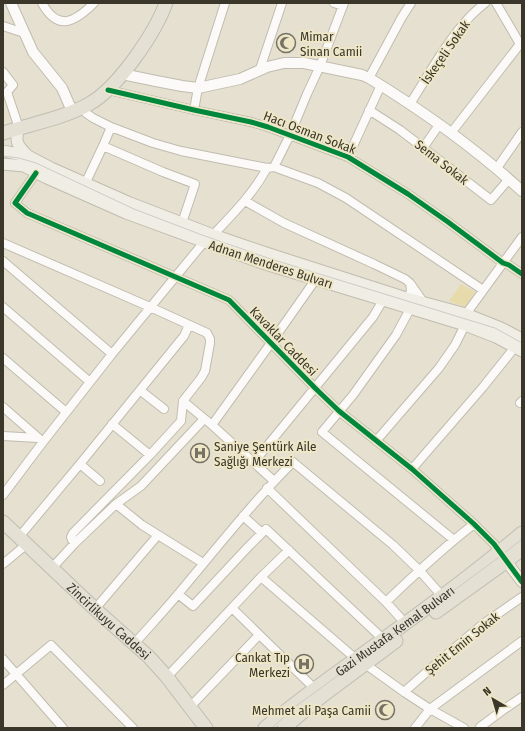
<svg xmlns="http://www.w3.org/2000/svg" width="525" height="731" font-family="'Fira Sans Condensed',sans-serif">
<rect width="100%" height="100%" fill="#e5e0cf"/>
<!-- green -->
<path fill="#e7dbab" d="M461 284 475 292 465 307 449 301Z"/>
<g fill="none" stroke-linecap="round" stroke-linejoin="round">
<!-- minor casing -->
<g stroke="#c0bcaf" stroke-width="10">
<path id="minor" d="M42 3C58 32 75 22 94 3
M334 3 343 6
M496 3 520 44 522 45
M3 26 24 33
M260 69 282 3
M3 72 13 85 7 92 19 128
M369 78 402 17 411 3
M108 90 194 110 251 122 268 127 348 157 408 194 448 222 503 263 509 265 522 274
M410 104C428 76 445 44 467 20 472 14 479 8 485 3
M83 107 86 113 93 118 111 127 153 143 181 151 267 168 274 167 318 183 346 198 483 290
M194 110 198 88 225 3
M369 110 400 130 491 200 509 179
M451 133 520 44
M103 146 163 172 195 184 182 223
M423 148 439 125
M348 157 381 85
M274 167 290 135 307 94 320 66 344 3
M497 168 522 132
M36 173 15 203 27 213 229 300 315 388 339 411 412 469 474 524 494 544 499 552
M85 184 103 146 111 127
M245 201 284 223 374 264 405 279 410 283
M213 235C233 214 253 194 267 168
M3 243 150 307 207 333 210 339V343L205 371 201 378 183 401 212 425 274 481
M3 261 112 354
M403 297 410 294 411 290 410 283 424 303
M3 307 90 382
M410 309 396 335 353 395 322 432 454 540
M466 314 522 237
M3 358 66 412
M141 391 164 409
M520 403 522 401
M3 407 43 442
M112 424 150 455
M212 425 271 343 316 279
M3 436 38 438
M376 441 439 368 455 345 465 325
M254 462 373 317 383 300
M80 464 100 481
M412 469 483 387 515 347
M267 488 386 602 405 623
M3 495 43 442 112 354 204 242
M116 504 142 525 203 563
M243 516 262 533
M19 537 80 464 184 336 189 325
M75 543 72 540 71 537 73 533 150 455 181 421 183 401
M3 564 27 544
M52 568 75 543 116 504 141 486 204 419
M261 577 356 659
M178 594 193 606 248 547 266 529 383 639
M386 602C414 575 443 548 474 524
M232 608 315 689
M95 609 158 535
M134 644C149 627 164 611 179 593 216 549 252 503 293 462L393 545 419 570 442 596
M3 659 63 728
M365 664 404 692 430 709 464 728
M167 677 261 577 289 550
M3 685 51 645 133 728
M404 692 437 663 483 624 522 597
M190 707 259 635
M415 728 430 709 522 641
M480 728V727L503 710 522 697"/>
</g>
<!-- tertiary casing -->
<g stroke="#c0bcaf" stroke-width="12">
<path id="tertiary" d="M11 3 33 52 62 88 72 111
M122 74 156 81 182 86 198 88 240 79 267 67 284 63H304L362 75 369 78C423 111 475 148 522 191
M503 557 522 582"/>
</g>
<!-- secondary casing -->
<g stroke="#c0bcaf" stroke-width="13">
<path id="secondary" d="M19 128C14 142 18 146 28 156
M3 151 28 156 51 168 130 203 213 235 266 253 403 297 466 314 501 328 522 339
M3 164 24 166 47 178 126 213 262 263 465 325 496 337 522 351"/>
</g>
<!-- primary casing -->
<g stroke="#bfbdb4" stroke-width="15">
<g id="primary">
<path d="M3 133C31 124 64 118 89 104 118 88 155 33 166 3"/>
<path id="s1" d="M3 522 95 609 149 657 167 677 206 728"/>
<path d="M436 612 507 561 522 549"/>
<path id="s2" d="M265 728C302 696 343 669 382 640 430 606 477 571 522 533"/>
<path d="M284 728 322 696 396 641"/>
</g>
</g>
<!-- minor -->
<use href="#minor" stroke="#fbfaf8" stroke-width="8"/>
<!-- tertiary -->
<use href="#tertiary" stroke="#fbfaf8" stroke-width="10"/>
<!-- secondary -->
<use href="#secondary" stroke="#f0ede5" stroke-width="11"/>
<!-- primary -->
<use href="#primary" stroke="#e4e0d3" stroke-width="13"/>
<!-- tram -->
<path stroke="#cccbc6" stroke-width="1" d="M3 156 19 158 36 163 134 209 202 235 271 259 485 325 495 328 522 343
M272 728 296 706 314 693 502 555 522 539"/>
<!-- cycleway casing -->
<g stroke="#eee6c6" stroke-width="8">
<path id="cycleway" d="M108 90 194 110 251 122 268 127 348 157 408 194 448 222 503 263 509 265 522 274
M36 173 15 203 27 213 229 300 315 388 339 411 412 469 474 524 494 544 522 582"/>
</g>
<!-- cycleway -->
<use href="#cycleway" stroke="#00873e" stroke-width="5"/>
</g>
<!-- icons -->
<defs>
<g id="mosque-ring" transform="scale(1)"><circle r="9.5" fill="#eee6c6" stroke="#767264" stroke-width="1.5"/><path d="M3.5-4.9A6 6 0 1 0 3.5 4.9A5 5 0 1 1 3.5-4.9Z" fill="#767264"/></g>
<g id="hospital-ring" transform="scale(1)"><circle r="9.5" fill="#eee6c6" stroke="#767264" stroke-width="1.5"/><path d="M-5-5h3v3.5h4V-5h3V5h-3V1.5h-4V5h-3Z" fill="#767264"/></g>
</defs>
<g fill-rule="evenodd">
<use href="#mosque-ring" x="286" y="43"/>
<use href="#hospital-ring" x="200" y="453"/>
<use href="#hospital-ring" x="304" y="664"/>
<use href="#mosque-ring" x="385" y="710"/>
</g>
<g text-anchor="middle" stroke-width="4" stroke-linejoin="round" paint-order="stroke">
<!-- poi labels -->
<g font-size="13" fill="#3a372a" stroke="#eee6c6" text-anchor="start">
<text x="300" y="41">Mimar<tspan x="300" dy="15">Sinan Camii</tspan></text>
<text x="214" y="451">Saniye Şentürk Aile<tspan x="214" dy="15">Sağlığı Merkezi</tspan></text>
<text x="290" y="662" text-anchor="end">Cankat Tıp<tspan x="290" dy="15">Merkezi</tspan></text>
<text x="371" y="715" text-anchor="end">Mehmet ali Paşa Camii</text>
</g>
<!-- street labels -->
<g font-size="13" fill="#3a372a" stroke="#eee6c6">
<text transform="translate(445 52) rotate(-55)" y="5">İskeçeli Sokak</text>
<text transform="translate(310 132) rotate(21)" y="5">Hacı Osman Sokak</text>
<text transform="translate(442 162) rotate(38)" y="5">Sema Sokak</text>
<text transform="translate(271 264) rotate(18)" y="5">Adnan Menderes Bulvarı</text>
<text transform="translate(284 341) rotate(46)" y="5">Kavaklar Caddesi</text>
<text dy="5" stroke="none"><textPath href="#s1" startOffset="145">Zincirlikuyu Caddesi</textPath></text>
<text dy="5" stroke="none"><textPath href="#s2" startOffset="162">Gazi Mustafa Kemal Bulvarı</textPath></text>
<text transform="translate(462 643) rotate(-39)" y="5">Şehit Emin Sokak</text>
</g>
</g>
<!-- border -->
<rect width="525" height="731" fill="none" stroke="#3a372a" stroke-width="8"/>
<!-- north arrow -->
<g transform="translate(493 699) rotate(322)" stroke="#eee6c6" stroke-width="3" paint-order="stroke">
<path d="M0-3L7 15L0 10L-7 15Z" fill="#3a372a"/>
<text y="-6" font-size="11" font-weight="bold" text-anchor="middle" fill="#3a372a">N</text>
</g>
</svg>
